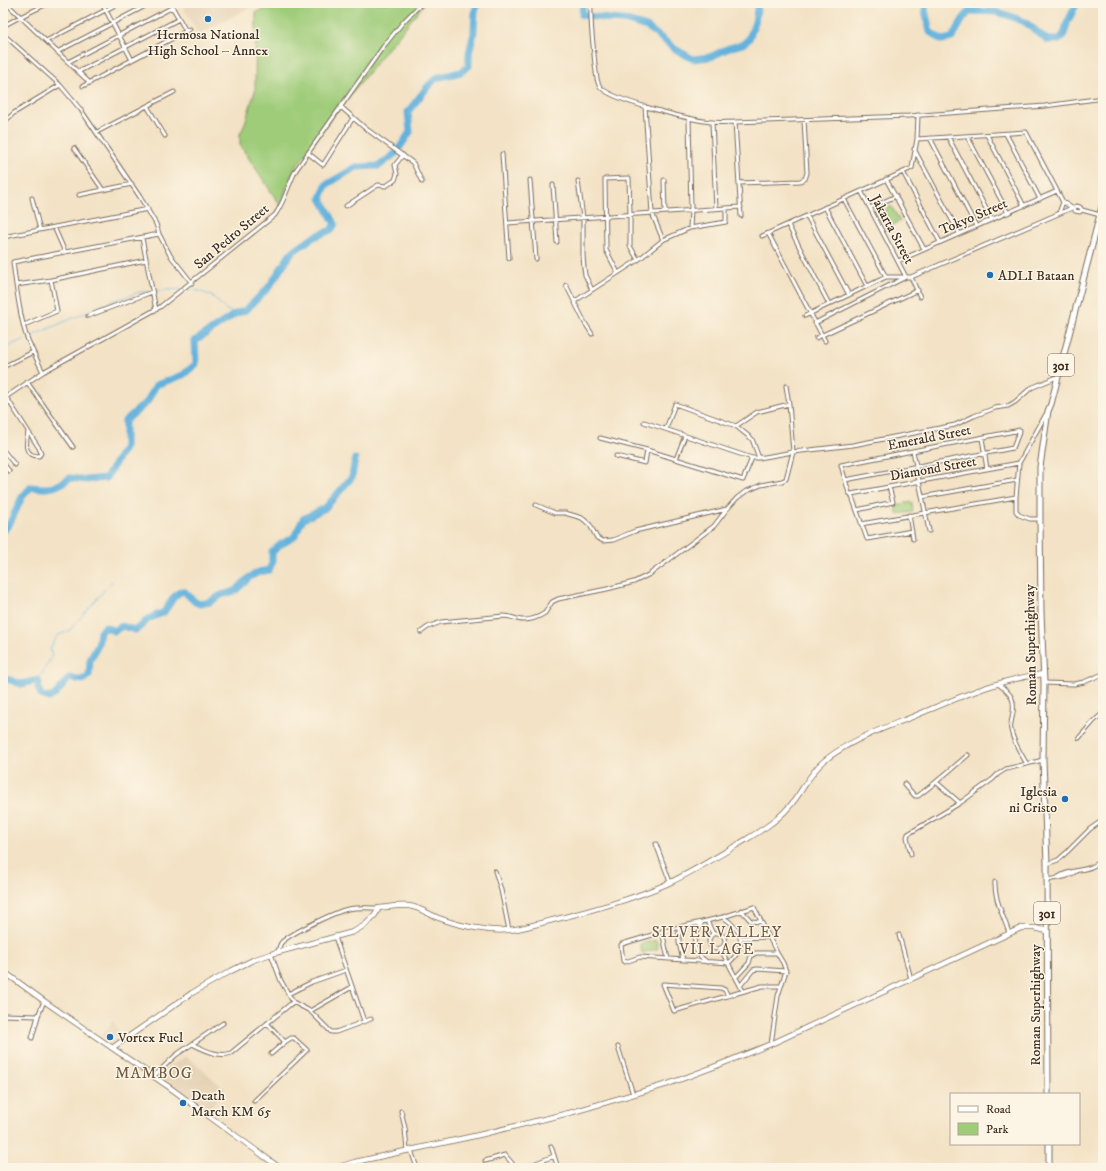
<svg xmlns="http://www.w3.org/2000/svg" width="1106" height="1171" font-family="'IM FELL DW Pica',serif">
<rect width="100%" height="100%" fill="#fcf5e5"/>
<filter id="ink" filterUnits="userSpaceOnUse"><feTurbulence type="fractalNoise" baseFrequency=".025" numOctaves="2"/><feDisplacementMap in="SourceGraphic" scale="8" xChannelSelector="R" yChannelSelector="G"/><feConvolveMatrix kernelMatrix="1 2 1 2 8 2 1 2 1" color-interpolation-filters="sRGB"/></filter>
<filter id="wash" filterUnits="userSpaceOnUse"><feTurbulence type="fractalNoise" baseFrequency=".012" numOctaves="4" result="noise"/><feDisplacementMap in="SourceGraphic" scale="16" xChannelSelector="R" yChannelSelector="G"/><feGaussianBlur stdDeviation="0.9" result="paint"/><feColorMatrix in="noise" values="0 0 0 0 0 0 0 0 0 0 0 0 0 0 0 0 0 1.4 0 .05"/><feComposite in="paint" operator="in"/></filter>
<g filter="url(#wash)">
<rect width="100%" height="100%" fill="#f3e2c5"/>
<!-- built -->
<path fill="#e5d1b4" d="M181 3H256L257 4 198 34Z
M113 1021 123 1039 113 1046 100 1037Z
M186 1056 225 1089 207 1111 190 1098 159 1077 173 1064Z"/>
<!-- green -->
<path fill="#9fcc79" stroke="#6d7b4c" d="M285 3H425L332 117 294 170 280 205 240 145V134L244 126 255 91 256 12Z
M891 206 900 221 891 226 883 211Z
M912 502 913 512 897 514 896 505Z
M656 940 658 949 642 953 640 944Z"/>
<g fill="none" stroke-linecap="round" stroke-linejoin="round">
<!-- stream -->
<path stroke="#63b2dd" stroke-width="1" d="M183 289 199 291 212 296 225 309 235 314
M154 291 180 289
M29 337 113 301 140 292H149
M3 351 13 344 26 339
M38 680 52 656 50 649 57 636 70 630 112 581"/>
<!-- river -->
<path stroke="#63b2dd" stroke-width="7" d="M583 3 582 15 610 19 624 20 647 27 675 49 693 59 710 57 729 48 743 44 749 39 755 22 758 3
M926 3 925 10 930 32 942 40 952 38 963 19 970 11 996 12 1010 16 1025 22 1047 40H1059L1064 34 1067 23 1077 3
M3 532 11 521 22 497 31 487C50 489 54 489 70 478L86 480 106 478 125 447V421L147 402 156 385 183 375 196 364 195 341 235 314 246 310 269 287 291 253 314 237 331 230 335 224 321 198 326 185 356 167 379 166 396 153 410 132 408 112 429 85 436 78 461 72 469 66V53L474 33 475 10 479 3
M3 683 7 679 21 684 38 680 39 683 38 688 41 695 49 698 56 694 69 678 83 680 89 675 90 660 98 645 100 632 105 627 114 631 122 626 135 630 141 626 148 619 164 612 174 597 181 591 185 592 195 602 200 604 210 602 221 595 235 591 250 577 259 572 269 570 272 563V552L280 545 294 537 303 519 325 508 352 477 355 459"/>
</g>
</g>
<g filter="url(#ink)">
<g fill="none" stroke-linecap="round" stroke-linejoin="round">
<!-- street casing -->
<g stroke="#7b6a58" stroke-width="5">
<path id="street" d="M6 3 90 83
M102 3 132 60
M170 3 186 31
M591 3C590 24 593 43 595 64 596 70 596 79 599 85 606 100 693 120 711 122 719 123 727 122 735 122L909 116 1045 106 1103 98
M3 26 20 17 49 3
M3 34 60 85 81 110 140 197 156 224 159 234 170 255 192 283
M46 41 119 3
M57 52 151 3
M68 62 173 7
M78 72 179 19
M83 86 190 29
M147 106 165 136
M645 106 652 213 663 240
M341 107 365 128 413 163 422 182
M689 119 691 210 690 228
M712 122 716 209
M735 122 741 216
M3 123 14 113 60 85
M97 132 174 92
M1006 134 1040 199
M987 135 1024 206
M967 136 1008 213
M948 137 992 220
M930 138 976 226
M917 139 1026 132 1063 202 1072 208
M74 148 103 190
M914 149 959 233
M308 153 323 165 353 118
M502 154 509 258
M903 172 940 242
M886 179 924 249
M530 180 536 259
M664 180 665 212
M578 181 583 218V256L584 268 585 275 592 290
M739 183 800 181 805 179 807 173 804 120
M553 185 557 242
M79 195 132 184
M32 198 40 230
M844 199 886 277
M346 206 378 185 386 186 395 180 397 174 395 165 403 155
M825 207 867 286
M726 208 741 207
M870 208 896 196
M1074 208 1075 211 1080 212 1082 210 1100 215
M1059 213 1063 202
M807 216 849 295
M507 223 726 208V222L690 228 663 240 638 260 575 301
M788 225 829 304
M54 227 65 252
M768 233 825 341
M762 236 912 168 917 139 918 115
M3 237 148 209
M142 238 156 310
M898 261 1057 191
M618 273 606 250 605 179 629 178 630 214V246L638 260
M911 277 920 297
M16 285 51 280 146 260
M566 285 585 323 592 334
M88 316 152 292
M805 316 886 277H911L1072 208H1074L1076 206 1080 207 1082 210
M815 323 906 277 861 191
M24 325 57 311 51 280
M816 338 918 290
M3 367 33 352
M43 372C37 360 31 348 26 335 19 313 16 285 13 262L159 234
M27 382 73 447
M786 386 789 404
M3 392 39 448 41 453 39 456C23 456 26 443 28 432
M3 399 43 372 160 307 275 215C285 201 288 185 296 170L383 47 404 21 422 3
M644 422 752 458
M666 429 675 404 736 426 752 439 759 458
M600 438 647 450 743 480 752 458H759L793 452 853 445 955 425 974 416 995 408 1008 406 1015 402 1031 388 1057 377
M982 438 987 469
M3 450 15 465
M913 451 929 531
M616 456 645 463 647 450
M676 459 685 436
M3 463 9 471
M845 480 1013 448 1020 430
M851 494 1019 463
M922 497 1017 480
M536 505 555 513H565L582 518 590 525 597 538 603 541 613 540 635 531 727 509
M857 510 893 502 889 487
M909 515 913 539
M1040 519H1030L1019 515 1016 511V497L1019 463 1046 414
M861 524 1016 497
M912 531 867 539 851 494 849 493 841 465 1020 430
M421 632 428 627 441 622 504 616C511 616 517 620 523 620 530 620 539 617 545 613L552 602 558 599 607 589 634 582 650 574 714 526 727 509 737 498 745 492 761 485 782 481 786 479 793 452 789 404 757 412 736 426
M1044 683 1074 684 1084 682 1103 674
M998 684C1012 694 1016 700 1012 718 1011 722 1010 726 1011 730 1013 742 1021 754 1027 764
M1079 738 1093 722 1103 713
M936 782 968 755
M904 784 915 796H918L936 782 960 803
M656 844 670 882
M911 854 907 837 908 834 960 803 993 779 998 774 1006 769 1043 760
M1047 864 1058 860 1067 852 1090 829 1103 820
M495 871 501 890 509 930
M1057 878C1073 866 1089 875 1103 858
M1047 880C1057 878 1068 878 1076 871
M995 882C994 899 1004 917 1009 933
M741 910 751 921 761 922
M723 917C743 930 747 946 729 963L640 957 625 962 623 961 621 945 622 944 679 927 702 922 723 917 754 907 777 953 783 963 786 971 778 996 771 1044
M707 921 713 934
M702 922C693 939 689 949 707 962
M679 927V943L683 960
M662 931 668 959
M709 941a8 8 0 1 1 16 0a8 8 0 1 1-16 0Z
M899 935 911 979
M335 937 364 1021
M741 938 769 937
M720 948 743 991
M278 952C279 949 279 946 281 943 289 934 335 912 348 909 358 907 369 908 379 908
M736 977 749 963 751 956 756 953H777
M740 986 753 970 757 969 786 971
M288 994 312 982 346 970
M728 996 725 990 721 988 663 984 674 1011 762 986H781
M293 1002 310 1011 331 1032H336L371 1019
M310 1011 352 987
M3 1015 38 1016 44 1001
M32 1038 38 1016
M192 1044C203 1049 219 1058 231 1053L293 1002 281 981 271 954
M618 1047 633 1094
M271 1054 285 1042
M153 1077 176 1055 223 1023
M254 1101 307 1050 294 1038H291L285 1042 267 1023
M401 1111 405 1128 407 1151
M551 1146 558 1168
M411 1150 417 1168
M485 1161 505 1155 516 1168
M523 1168 554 1156"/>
</g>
<!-- secondary casing -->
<g stroke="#7b6a58" stroke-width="6">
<path id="secondary" d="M3 971 44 1001 169 1087 280 1168
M112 1048 192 993 231 971 253 960 271 954 353 932 365 925 375 915 379 908C389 907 399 905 409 906 418 907 427 913 436 917 449 922 462 926 476 928 486 930 498 931 509 930 522 929 536 924 549 921 589 911 631 900 669 883 692 872 715 858 737 845 755 834 774 824 788 808 802 794 808 774 824 761 851 739 885 728 917 715 958 698 999 679 1043 674
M335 1168 355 1162 479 1135 573 1112 668 1084 711 1068 771 1044 1021 928H1035L1047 931"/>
</g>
<!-- primary casing -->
<g stroke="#7b6a58" stroke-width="7">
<path id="primary" d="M1048 1094 1047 864 1043 760 1044 683 1041 612 1040 519V467L1048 411 1051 404 1103 203
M1049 1144V1168"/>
</g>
<!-- street -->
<use href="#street" stroke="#fff" stroke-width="3"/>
<!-- secondary -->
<use href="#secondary" stroke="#fff" stroke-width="4.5"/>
<!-- primary -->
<use href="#primary" stroke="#fff" stroke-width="5"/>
</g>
</g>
<!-- markers -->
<g fill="#1f6fb2" stroke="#fcf5e5" stroke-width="1.5">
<circle cx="208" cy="19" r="4"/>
<circle cx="990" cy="275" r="4"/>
<circle cx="1065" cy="799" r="4"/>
<circle cx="110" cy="1037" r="4"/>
<circle cx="183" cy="1103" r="4"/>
</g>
<g text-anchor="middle" stroke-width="3" stroke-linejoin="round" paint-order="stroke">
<!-- shield labels -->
<g fill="#fcf5e5" stroke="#75675a" stroke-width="1">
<rect x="1048" y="354" width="26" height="22" rx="3"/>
<rect x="1034" y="902" width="26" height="22" rx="3"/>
</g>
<g font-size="13" font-weight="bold" fill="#3b2a1e">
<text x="1061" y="370">301</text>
<text x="1047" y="918">301</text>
</g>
<!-- poi labels -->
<g font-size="14" fill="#3b2a1e" stroke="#fcf5e5" text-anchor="start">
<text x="208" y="39" text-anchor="middle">Hermosa National<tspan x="208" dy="16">High School – Annex</tspan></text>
<text x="998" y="280">ADLI Bataan</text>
<text x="1057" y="796" text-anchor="end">Iglesia<tspan x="1057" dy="16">ni Cristo</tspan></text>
<text x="118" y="1042">Vortex Fuel</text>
<text x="191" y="1100">Death<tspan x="191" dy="16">March KM 65</tspan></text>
</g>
<!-- street labels -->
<g font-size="14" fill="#3b2a1e" stroke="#fcf5e5">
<text transform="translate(973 216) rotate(-23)" y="5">Tokyo Street</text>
<text transform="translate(893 229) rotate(62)" y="5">Jakarta Street</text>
<text transform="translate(231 236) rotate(-40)" y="5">San Pedro Street</text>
<text transform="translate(929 437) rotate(-11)" y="5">Emerald Street</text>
<text transform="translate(933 468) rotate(-10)" y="5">Diamond Street</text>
<text transform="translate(1030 645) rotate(-91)" y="5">Roman Superhighway</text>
<text transform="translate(1035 1005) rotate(-90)" y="5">Roman Superhighway</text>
</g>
<!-- neighbourhood labels -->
<g font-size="15" letter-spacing="1" fill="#725b46" stroke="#fcf5e5">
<text x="717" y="937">SILVER VALLEY<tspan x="717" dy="17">VILLAGE</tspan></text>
</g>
<!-- quarter labels -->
<g font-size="16" letter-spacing="1" fill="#725b46" stroke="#fcf5e5">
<text x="154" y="1078">MAMBOG</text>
</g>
</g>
<!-- margin -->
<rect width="1106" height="1171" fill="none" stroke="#fcf5e5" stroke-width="16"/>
<!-- legend -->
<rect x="950" y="1093" width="130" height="52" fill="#fcf5e5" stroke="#afa495"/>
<rect x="958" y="1106" width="20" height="6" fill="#ffffff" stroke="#afa495"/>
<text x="986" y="1113" font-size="12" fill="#3b2a1e">Road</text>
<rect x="958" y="1123" width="20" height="12" fill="#9fcc79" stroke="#afa495"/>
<text x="986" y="1133" font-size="12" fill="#3b2a1e">Park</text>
</svg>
